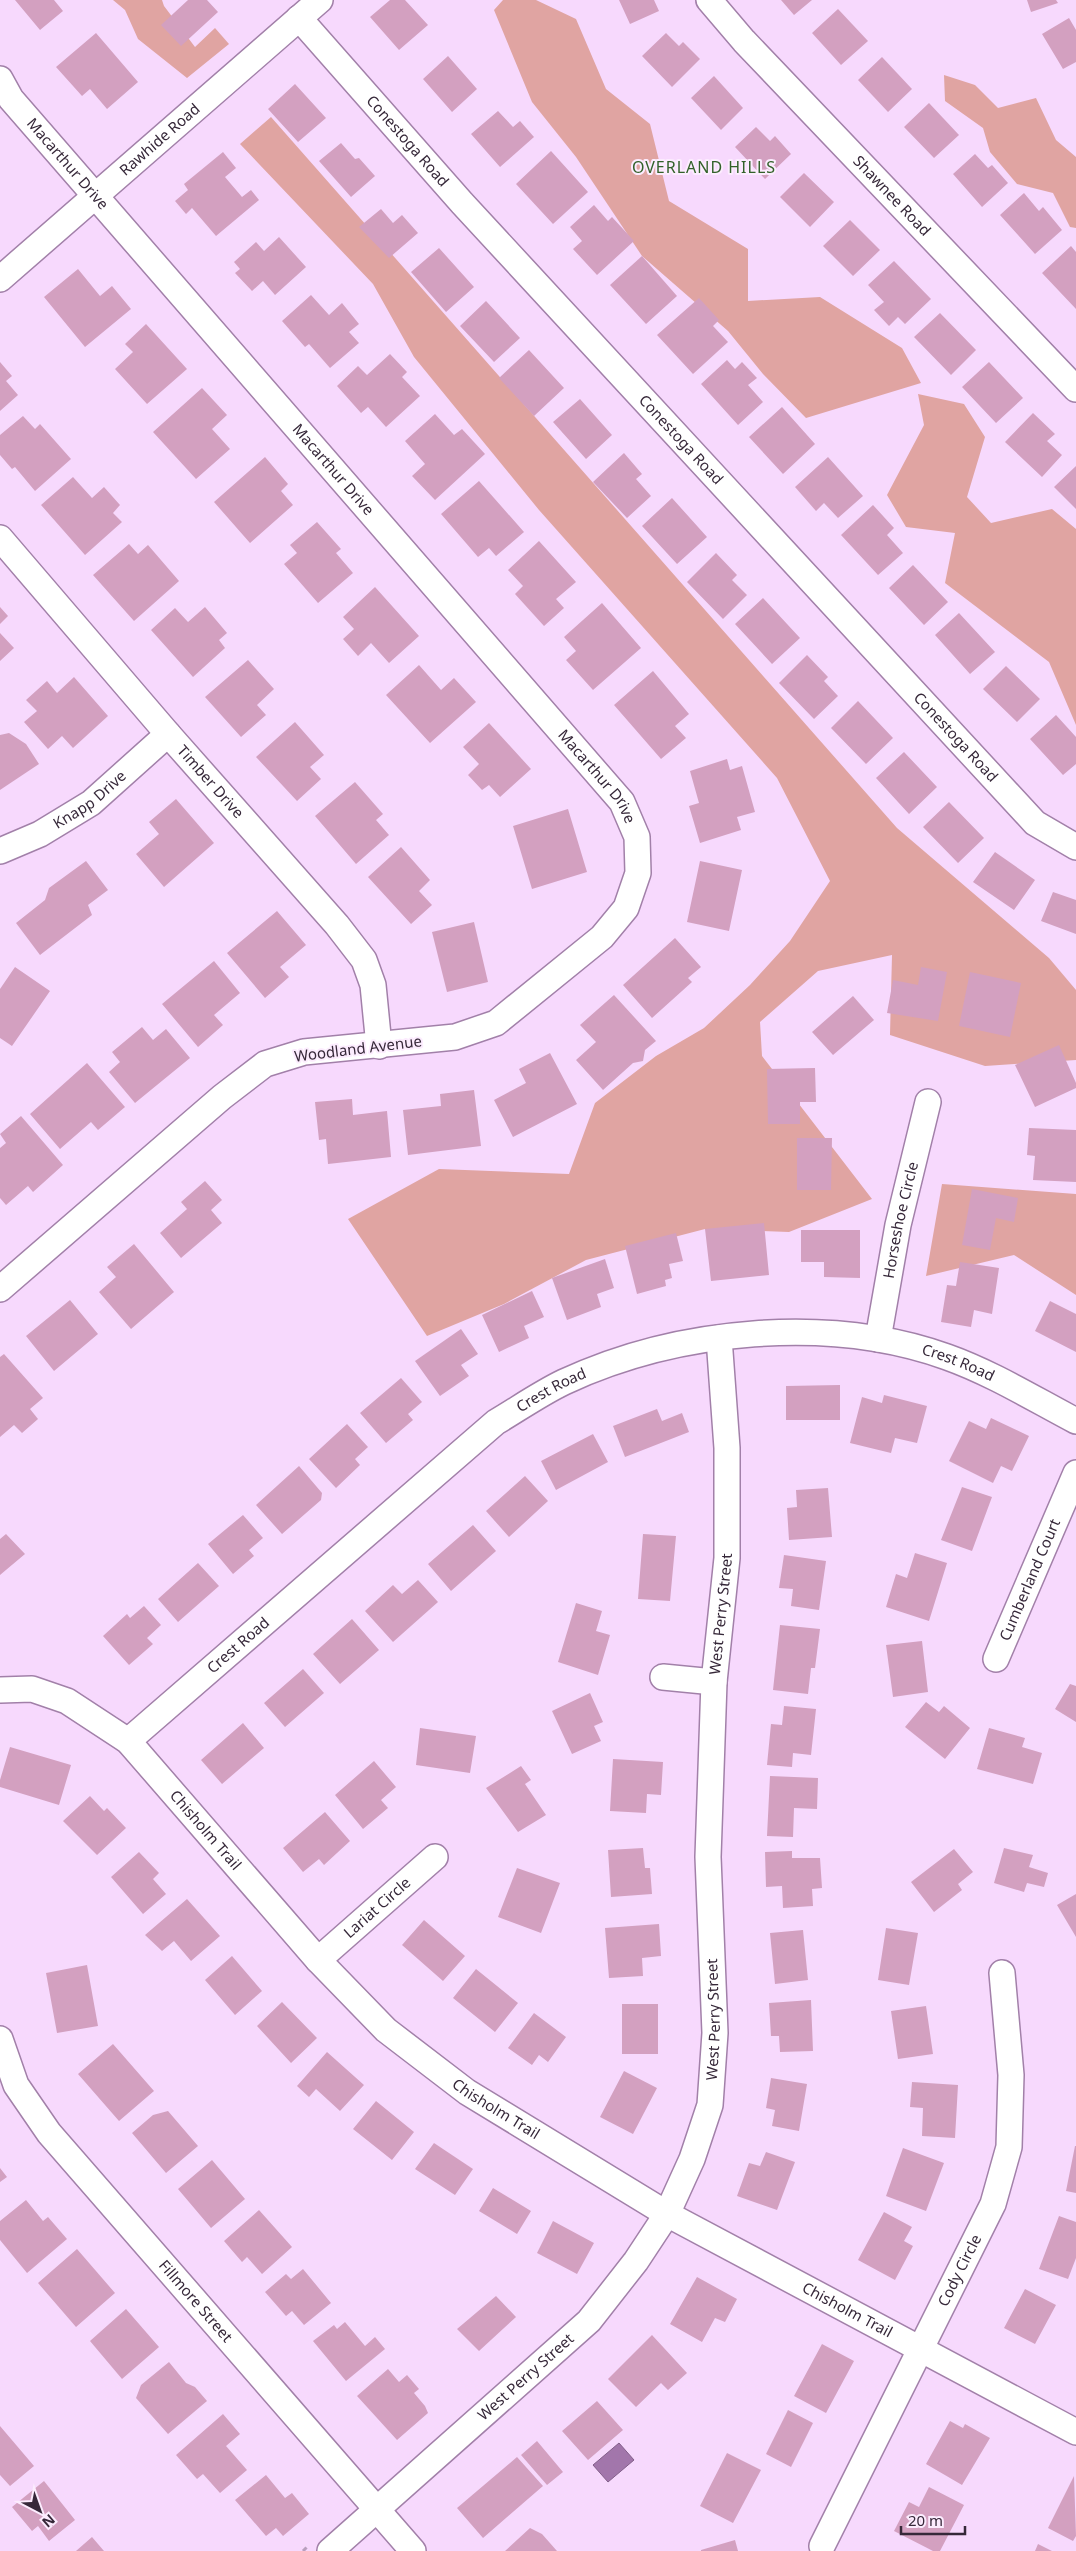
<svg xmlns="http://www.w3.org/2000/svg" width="1076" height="2551" font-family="'Noto Sans',sans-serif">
<rect width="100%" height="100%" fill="#f7d9fd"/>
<!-- green -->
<path fill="#e0a4a2" d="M113 0H162L164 6 195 47 215 28 229 44 187 78 138 39 125 10Z
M503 0H536L576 19 606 89 650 124 669 201 748 249V301L820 297 902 348 921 383 806 418 763 374 728 331 642 256 576 157 532 102 494 10Z
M944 75 975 85 998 108 1036 98 1056 140 1076 157V228L1070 227 1053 193 1017 184 990 152 983 128 945 101Z
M271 117 897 828 1049 958 1076 990V1060L985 1066 890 1035 892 955 818 971 760 1022 762 1056 872 1199 789 1232 705 1229 586 1260 504 1304 427 1336 348 1219 439 1169 569 1174 595 1103 656 1056 704 1028 750 985 790 941 830 881 777 778 539 510 414 357 373 284 240 144Z
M918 394 964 404 985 437 967 497 991 523 1052 509 1076 529V725L1049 662 945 583 955 533 906 527 887 495 924 425Z
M942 1184 1076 1194V1295L1014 1255 926 1276Z"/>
<!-- water -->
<path fill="#a276ab" stroke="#825f89" d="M619 2443 634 2460 608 2482 593 2465Z"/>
<!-- building -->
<path fill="#d3a0c0" d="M15 0H54L63 11 40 30Z
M188 0H207L218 12 181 46 161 25Z
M390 0H405L428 25 399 50 370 17Z
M619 0H654L659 11 630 24Z
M781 0H812L794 15Z
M1027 0H1056L1058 3 1031 12Z
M838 9 868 41 841 65 812 33Z
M1069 18 1076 30V62L1063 69 1042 34Z
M96 33 138 82 107 109 90 89 82 96 56 67Z
M666 33 679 46 683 42 700 59 672 87 642 56Z
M448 56 477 89 452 112 423 79Z
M882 57 912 89 888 112 858 80Z
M714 76 743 108 721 130 691 98Z
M295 84 326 118 298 142 268 109Z
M929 103 959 135 934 158 904 127Z
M498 111 513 127 520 121 534 137 500 167 471 134Z
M756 127 770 141 775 136 791 154 765 179 735 147Z
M341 143 355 159 359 158 375 176 351 197 319 161Z
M551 151 588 192 553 224 516 184Z
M223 152 236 168 225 177 242 197 251 190 259 200 216 236 192 208 186 214 175 201 188 190 184 184Z
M975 154 988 168 992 165 1008 183 982 207 953 174Z
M804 173 834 202 810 227 780 197Z
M1024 193 1039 211 1043 207 1062 230 1035 254 1000 215Z
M594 205 608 221 612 217 634 241 597 275 573 249 582 241 570 227Z
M381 209 393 223 402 215 418 233 389 258 359 227Z
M850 220 880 250 853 276 823 246Z
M279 237 306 267 275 295 263 281 252 291 235 273 240 269 234 262 256 242 264 251Z
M1071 246 1076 252V309L1042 273Z
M439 248 474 287 446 312 411 272Z
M642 256 677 296 646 324 610 285Z
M894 261 931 299 905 324 898 317 889 326 874 310 884 302 868 285Z
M78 269 100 296 112 286 131 309 85 347 44 297Z
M311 295 329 315 342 303 359 324 349 332 359 343 330 368 309 344 305 347 282 321Z
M699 298 719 320 713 326 728 342 693 374 657 335Z
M486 301 520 338 494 362 460 326Z
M940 313 976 350 951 375 914 337Z
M146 324 187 369 147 404 115 369 133 352 125 344Z
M529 350 564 388 534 416 499 378Z
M390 354 407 372 402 377 420 396 386 427 368 407 361 413 337 386 358 366 367 375Z
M727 360 735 369 742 362 757 378 748 385 763 402 738 425 701 384Z
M0 362 12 376 6 381 18 395 0 411Z
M989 362 1023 398 996 423 962 387Z
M202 388 227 415 212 429 230 449 196 479 153 432Z
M580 399 612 435 586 459 553 422Z
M782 407 815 444 783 474 749 437Z
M1033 413 1055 434 1047 441 1062 455 1042 477 1005 442Z
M435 414 454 435 462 429 485 454 435 500 412 476 425 464 405 441Z
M23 416 35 429 40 424 71 459 35 491 15 467 12 469 0 455V435Z
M624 453 642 474 636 479 651 496 627 518 593 482Z
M265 457 288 484 281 491 293 505 250 543 214 502Z
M828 457 863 496 838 518 824 503 816 511 795 487Z
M1076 466V509L1054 487Z
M73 477 92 498 104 487 120 505 113 513 122 522 85 555 41 505Z
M479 481 524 532 496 556 489 548 478 557 441 514Z
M672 498 707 537 677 564 642 526Z
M873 505 894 528 887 535 903 553 878 575 841 535Z
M317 522 341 549 336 553 353 573 318 603 284 564 297 553 290 545Z
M539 541 576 582 556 599 564 608 544 626 515 594 523 586 508 570Z
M129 544 138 554 148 545 179 581 134 621 93 575Z
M716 553 737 575 732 580 747 595 723 619 687 582Z
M913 565 948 602 924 625 889 588Z
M375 587 419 636 389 663 371 643 358 656 343 639 354 629 343 617Z
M763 598 800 638 772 664 735 624Z
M602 603 641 648 593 690 566 660 576 651 564 637Z
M0 607 8 616 0 624Z
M205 607 227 633 219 640 225 648 193 677 151 630 175 608 188 622Z
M959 613 995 652 970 674 935 635Z
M0 633 14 648 0 661Z
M807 655 828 677 824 681 838 696 814 719 779 683Z
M248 660 274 689 257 705 266 715 241 737 205 697Z
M419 665 441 690 454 678 476 702 430 743 386 695Z
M1006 666 1040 699 1017 722 983 689Z
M653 671 689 714 675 726 686 738 661 759 614 705Z
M74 677 108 716 73 748 62 736 48 749 24 722 37 711 26 700 47 681 57 693Z
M858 701 893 738 866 764 831 728Z
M1056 715 1076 737V764L1063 775 1030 739Z
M295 722 324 755 310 767 321 779 297 801 256 757Z
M489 723 531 769 500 797 489 785 482 790 468 775 479 764 463 747Z
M9 733 26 744 39 764 0 790V735Z
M904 752 937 787 909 814 876 778Z
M727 759 730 770 742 766 755 812 737 817 741 830 700 843 689 806 699 803 690 771Z
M355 782 383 814 376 820 389 835 356 864 315 816Z
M176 799 214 843 164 887 136 854 159 834 149 822Z
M949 802 984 838 958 863 923 827Z
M568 809 587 872 532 889 513 826Z
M401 847 430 880 419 891 432 905 411 924 368 877Z
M995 852 1035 880 1014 910 973 882Z
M86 861 108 890 88 905 92 915 40 955 16 923 45 900 49 888Z
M700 861 742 870 729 931 687 922Z
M1053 892 1076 900V934L1041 921Z
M277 911 306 945 280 967 289 977 265 998 227 953Z
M474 922 488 982 447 992 432 932Z
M675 938 701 967 688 978 692 982 652 1018 623 985Z
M214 961 240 993 214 1015 223 1025 198 1047 162 1004Z
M15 967 50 991 12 1046 0 1038V989Z
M921 967 947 972 938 1021 887 1013 893 980 918 985Z
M970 972 1021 983 1010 1037 959 1026Z
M614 995 656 1041 645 1050 643 1061 633 1063 603 1090 576 1060 596 1042 580 1025Z
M853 996 874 1020 833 1055 812 1032Z
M142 1027 153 1040 166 1029 190 1058 135 1103 109 1072 120 1062 112 1052Z
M1059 1045 1076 1083V1088L1035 1107 1015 1065Z
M550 1053 577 1104 513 1137 494 1100 526 1083 519 1069Z
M87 1063 125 1107 98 1130 91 1122 60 1149 30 1114Z
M815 1068 816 1102H800V1124H768L767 1069Z
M474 1090 481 1146 408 1155 403 1110 441 1106 440 1094Z
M352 1099 353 1115 387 1111 391 1157 328 1164 326 1139 319 1140 315 1102Z
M21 1116 63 1165 33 1192 28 1186 6 1205 0 1198V1148L6 1143 0 1134Z
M1029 1128 1076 1130V1182L1033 1180 1035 1156 1027 1155Z
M797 1138H832L831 1190H797Z
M205 1181 222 1200 211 1210 222 1223 181 1258 160 1233 187 1209 181 1202Z
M972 1189 1018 1198 1014 1222 996 1218 990 1250 962 1245Z
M764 1223 769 1275 711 1281 705 1229Z
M801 1230H860V1278L824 1277V1262H801Z
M676 1233 683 1261 669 1264 672 1278 665 1280 666 1286 637 1294 625 1246Z
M134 1244 174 1292 131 1329 99 1292 116 1277 107 1267Z
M605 1259 614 1288 597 1294 601 1307 567 1320 552 1278Z
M960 1262 999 1268 992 1314 974 1310 971 1327 941 1322 947 1285 956 1286Z
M532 1291 544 1317 524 1326 529 1338 499 1352 482 1315Z
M70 1300 98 1334 54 1371 26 1336Z
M1050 1301 1076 1314V1352L1035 1331Z
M461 1329 478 1354 461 1365 469 1376 440 1396 415 1361Z
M4 1354 43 1398 30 1409 38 1419 22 1433 14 1425 0 1437V1357Z
M401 1378 422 1402 408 1414 413 1420 386 1443 360 1413Z
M840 1385V1420H786V1386Z
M884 1395 927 1406 917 1443 895 1438 891 1453 850 1443 862 1397 882 1403Z
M657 1409 662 1421 682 1413 689 1432 625 1457 613 1426Z
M991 1418 1029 1436 1012 1471 1001 1466 993 1483 949 1461 969 1421 986 1429Z
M347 1424 368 1447 355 1459 360 1465 336 1488 309 1459Z
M593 1434 608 1462 556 1490 541 1461Z
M299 1466 322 1493 321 1500 282 1534 256 1505Z
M525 1476 548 1501 509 1537 486 1511Z
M962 1487 992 1497 972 1551 941 1540Z
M828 1488 832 1537 789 1540 787 1508 797 1507 796 1490Z
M243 1515 263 1538 249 1550 254 1556 233 1574 208 1544Z
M473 1525 496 1551 451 1591 428 1564Z
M6 1534 25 1554 0 1575V1539Z
M643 1534 676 1536 670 1601 638 1599Z
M915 1553 947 1563 929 1621 886 1607 896 1574 907 1578Z
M784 1555 826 1561 819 1610 791 1606 793 1589 779 1588Z
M198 1563 219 1586 178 1622 158 1599Z
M418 1580 438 1602 393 1642 365 1611 393 1585 402 1594Z
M576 1603 602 1611 596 1631 610 1635 598 1675 558 1662Z
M144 1606 161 1625 147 1638 153 1644 129 1665 103 1636 127 1614 130 1618Z
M352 1619 379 1650 340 1684 313 1654Z
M780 1625 820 1629 815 1668H811L808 1694 773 1690Z
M922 1641 928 1692 893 1697 886 1645Z
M303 1669 324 1693 285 1727 264 1703Z
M1070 1684 1076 1686V1722L1055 1709Z
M590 1693 603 1722 594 1726 601 1741 572 1754 552 1711Z
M926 1702 939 1712 944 1706 970 1728 945 1759 905 1727Z
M784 1706 816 1709 811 1755 793 1753 792 1767 767 1765 771 1724 782 1725Z
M243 1723 264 1748 222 1784 201 1760Z
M420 1728 476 1736 470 1773 416 1765Z
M989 1728 1025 1738 1022 1747 1042 1753 1033 1784 977 1769Z
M10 1747 71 1765 59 1805 0 1787V1780Z
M613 1759 663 1762 661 1795 647 1794 646 1813 610 1811Z
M374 1761 396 1787 381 1800 388 1808 363 1829 335 1795Z
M521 1766 531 1780 525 1784 546 1815 518 1832 486 1788Z
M770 1776 818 1778 817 1809 794 1808 793 1837 767 1836Z
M90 1796 104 1811 107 1808 126 1828 97 1855 63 1821Z
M325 1812 350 1841 324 1865 319 1859 303 1872 283 1848Z
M643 1848 645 1868H650L652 1894 611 1897 608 1850Z
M1004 1848 1033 1855 1029 1867 1048 1873 1044 1887 1027 1883 1024 1892 994 1883Z
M954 1849 973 1872 958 1884 962 1890 934 1912 911 1882Z
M792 1851V1858H820L822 1888 812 1889 813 1906 783 1908 782 1886 766 1887 765 1852Z
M139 1852 159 1873 153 1879 166 1894 143 1914 111 1877Z
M517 1868 560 1883 541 1933 498 1917Z
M1076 1894V1937L1057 1905Z
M187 1899 220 1936 191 1961 174 1941 162 1951 145 1935Z
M424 1920 465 1956 443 1981 402 1945Z
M659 1924 661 1956 642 1958 643 1976 609 1978 605 1928Z
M886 1928 918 1933 909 1985 878 1980Z
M803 1930 808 1980 775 1984 770 1933Z
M232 1956 262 1991 235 2015 205 1980Z
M87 1965 98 2026 57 2033 46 1973Z
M476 1969 518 2003 495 2032 453 1998Z
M811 2000 813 2051 780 2052 779 2036H771L769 2003Z
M282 2002 317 2038 291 2063 257 2026Z
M622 2004H658V2054H622Z
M926 2006 933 2054 898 2059 891 2011Z
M534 2013 566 2037 548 2062 539 2055 532 2065 508 2048Z
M113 2044 154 2091 119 2121 78 2074Z
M327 2052 364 2085 340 2111 316 2089 309 2097 297 2086Z
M624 2071 657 2088 633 2134 600 2117Z
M771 2078 807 2084 799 2131 772 2126 775 2110 766 2108Z
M912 2082 958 2085 955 2138 922 2136 923 2108 910 2107Z
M376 2101 414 2132 392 2160 353 2129Z
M168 2111 198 2146 166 2173 132 2133 153 2115Z
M434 2143 473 2169 455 2195 415 2169Z
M1075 2146H1076V2193L1066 2191Z
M903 2148 944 2163 926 2211 886 2196Z
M766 2152 795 2162 777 2210 737 2196 749 2163 760 2166Z
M212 2160 245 2199 211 2228 178 2189Z
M0 2168 7 2177 0 2182Z
M493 2188 531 2211 517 2234 479 2211Z
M26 2200 43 2221 48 2217 67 2239 27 2273 0 2240V2221Z
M259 2210 292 2247 262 2274 247 2257 242 2262 224 2241Z
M884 2212 912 2227 904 2241 913 2246 895 2280 858 2260Z
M1059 2216 1076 2222V2258L1068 2279 1039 2269Z
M553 2221 594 2243 577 2274 537 2253Z
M77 2249 115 2293 76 2327 38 2283Z
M303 2269 331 2303 304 2325 292 2311 286 2316 265 2292 286 2274 291 2279Z
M697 2277 737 2299 725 2322 715 2318 702 2342 670 2324Z
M1025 2289 1056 2305 1035 2344 1004 2328Z
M496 2296 516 2317 479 2351 457 2329Z
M126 2309 159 2347 122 2379 90 2341Z
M345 2322 365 2346 375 2337 385 2349 346 2381 313 2341 334 2325 337 2329Z
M652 2335 687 2373 668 2390 661 2383 636 2407 608 2379Z
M822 2344 854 2361 826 2413 794 2396Z
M169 2362 186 2383 195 2387 207 2401 168 2434 136 2398 141 2385Z
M388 2369 399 2382 407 2375 419 2389 414 2393 425 2406 428 2413 397 2440 357 2396Z
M597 2401 623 2430 588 2460 562 2431Z
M788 2410 813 2423 791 2467 766 2454Z
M223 2414 240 2434 226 2446 247 2470 220 2493 203 2474 197 2479 176 2455Z
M950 2421 963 2428 965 2424 990 2438 962 2485 926 2464Z
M0 2426 34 2466 10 2486 0 2475Z
M537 2441 563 2472 547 2485 521 2455Z
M727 2453 761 2470 733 2523 700 2506Z
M517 2457 543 2486 483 2538 457 2508Z
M266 2475 285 2498 292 2493 309 2514 283 2536 276 2528 266 2536 235 2500Z
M1074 2476 1076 2536 1073 2541 1048 2528Z
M44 2481 75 2520 49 2541 38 2526 32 2531 12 2507Z
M929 2487 964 2505 940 2551H933L894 2531 909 2502 919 2507Z
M530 2528 542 2534 557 2551H505Z
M92 2537 104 2551H76Z
M735 2540 738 2551H701V2550Z
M1038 2544 1052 2551H1035Z"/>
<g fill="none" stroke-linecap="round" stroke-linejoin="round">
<!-- minor casing -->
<g stroke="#a280a9" stroke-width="28">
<g id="minor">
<path id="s1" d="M709 0 744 41 1076 389"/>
<path id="s2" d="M299 18 462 203 1035 823 1076 847"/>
<path id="s3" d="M0 79 11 99 622 802 637 837 638 873 626 908 602 937 496 1023 455 1037 304 1052 265 1064 222 1097 0 1289"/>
<path id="s4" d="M0 279 320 0"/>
<path id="s5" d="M0 538 168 734 337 925 364 960 373 985 379 1046"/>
<path id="s6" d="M0 851 40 834 91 803 168 734"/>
<path id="s7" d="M878 1339 898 1225 928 1102"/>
<path id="s8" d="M996 1659 1076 1473"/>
<path d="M663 1677 714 1682"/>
<path id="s9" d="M0 1690 32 1689 67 1701 128 1741 318 1960 386 2030 467 2092 667 2214 1076 2432"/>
<path id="s10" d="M128 1741 496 1422C518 1409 541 1393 564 1382 678 1329 829 1315 947 1357 992 1373 1034 1399 1076 1421"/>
<path id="s11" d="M318 1960 435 1857"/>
<path id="s12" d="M0 2039 16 2085 49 2133 413 2551"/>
<path id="s13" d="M822 2546 993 2204 1009 2147 1011 2075 1002 1973"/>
<path id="s14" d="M330 2551 589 2321 636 2261 667 2214 692 2159 710 2105 715 2033 708 1857 714 1682 727 1558V1448L719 1338"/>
</g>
</g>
<!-- path -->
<path stroke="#b89fbd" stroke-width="3" stroke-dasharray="5 2.5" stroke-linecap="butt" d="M303 2551 308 2546"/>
<!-- minor -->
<use href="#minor" stroke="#fff" stroke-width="25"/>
</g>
<g text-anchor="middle" stroke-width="4" stroke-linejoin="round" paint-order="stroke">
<!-- street labels -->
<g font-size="15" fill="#362839" stroke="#fcecfe">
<text dy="5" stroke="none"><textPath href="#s4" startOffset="212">Rawhide Road</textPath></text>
<text dy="5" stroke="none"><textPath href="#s2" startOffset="164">Conestoga Road</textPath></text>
<text dy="5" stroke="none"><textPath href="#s3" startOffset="109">Macarthur Drive</textPath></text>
<text dy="5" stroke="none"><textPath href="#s1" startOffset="268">Shawnee Road</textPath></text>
<text dy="5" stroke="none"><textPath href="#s2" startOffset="569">Conestoga Road</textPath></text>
<text dy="5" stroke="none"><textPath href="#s3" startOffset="514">Macarthur Drive</textPath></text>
<text dy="5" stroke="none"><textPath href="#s2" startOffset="974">Conestoga Road</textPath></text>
<text dy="5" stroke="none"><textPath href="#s3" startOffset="919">Macarthur Drive</textPath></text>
<text dy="5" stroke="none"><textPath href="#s5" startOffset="322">Timber Drive</textPath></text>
<text dy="5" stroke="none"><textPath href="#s6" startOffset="104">Knapp Drive</textPath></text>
<text transform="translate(358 1049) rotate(-7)" y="5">Woodland Avenue</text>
<text dy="5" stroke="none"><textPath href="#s7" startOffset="121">Horseshoe Circle</textPath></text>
<text dy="5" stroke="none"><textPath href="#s10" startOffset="971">Crest Road</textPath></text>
<text dy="5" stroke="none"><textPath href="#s10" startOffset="551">Crest Road</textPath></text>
<text dy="5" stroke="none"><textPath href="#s8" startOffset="86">Cumberland Court</textPath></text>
<text dy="5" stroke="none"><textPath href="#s14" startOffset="1088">West Perry Street</textPath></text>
<text dy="5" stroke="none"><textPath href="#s10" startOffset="146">Crest Road</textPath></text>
<text dy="5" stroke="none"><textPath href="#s9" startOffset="260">Chisholm Trail</textPath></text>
<text dy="5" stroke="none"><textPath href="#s11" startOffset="79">Lariat Circle</textPath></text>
<text dy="5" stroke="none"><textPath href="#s14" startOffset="682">West Perry Street</textPath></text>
<text dy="5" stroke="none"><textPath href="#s9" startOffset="665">Chisholm Trail</textPath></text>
<text dy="5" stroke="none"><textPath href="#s13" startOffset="308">Cody Circle</textPath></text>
<text dy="5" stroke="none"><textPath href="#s12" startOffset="330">Fillmore Street</textPath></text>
<text dy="5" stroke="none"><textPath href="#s9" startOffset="1070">Chisholm Trail</textPath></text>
<text dy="5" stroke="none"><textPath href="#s14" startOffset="262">West Perry Street</textPath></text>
</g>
<!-- neighbourhood labels -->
<g font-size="16" letter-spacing="1" fill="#326129" stroke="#fcecfe">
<text x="704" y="173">OVERLAND HILLS</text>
</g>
</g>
<!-- north arrow -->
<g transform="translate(40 2511) rotate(139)" stroke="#fcecfe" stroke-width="4" paint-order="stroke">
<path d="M0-4L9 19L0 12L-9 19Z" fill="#362839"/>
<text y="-8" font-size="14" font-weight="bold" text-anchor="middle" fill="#362839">N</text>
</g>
<!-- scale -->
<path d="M901 2526v8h64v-8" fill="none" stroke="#362839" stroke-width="2.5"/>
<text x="908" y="2526" font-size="15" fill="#362839" stroke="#fcecfe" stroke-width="4" paint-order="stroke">20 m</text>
</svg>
